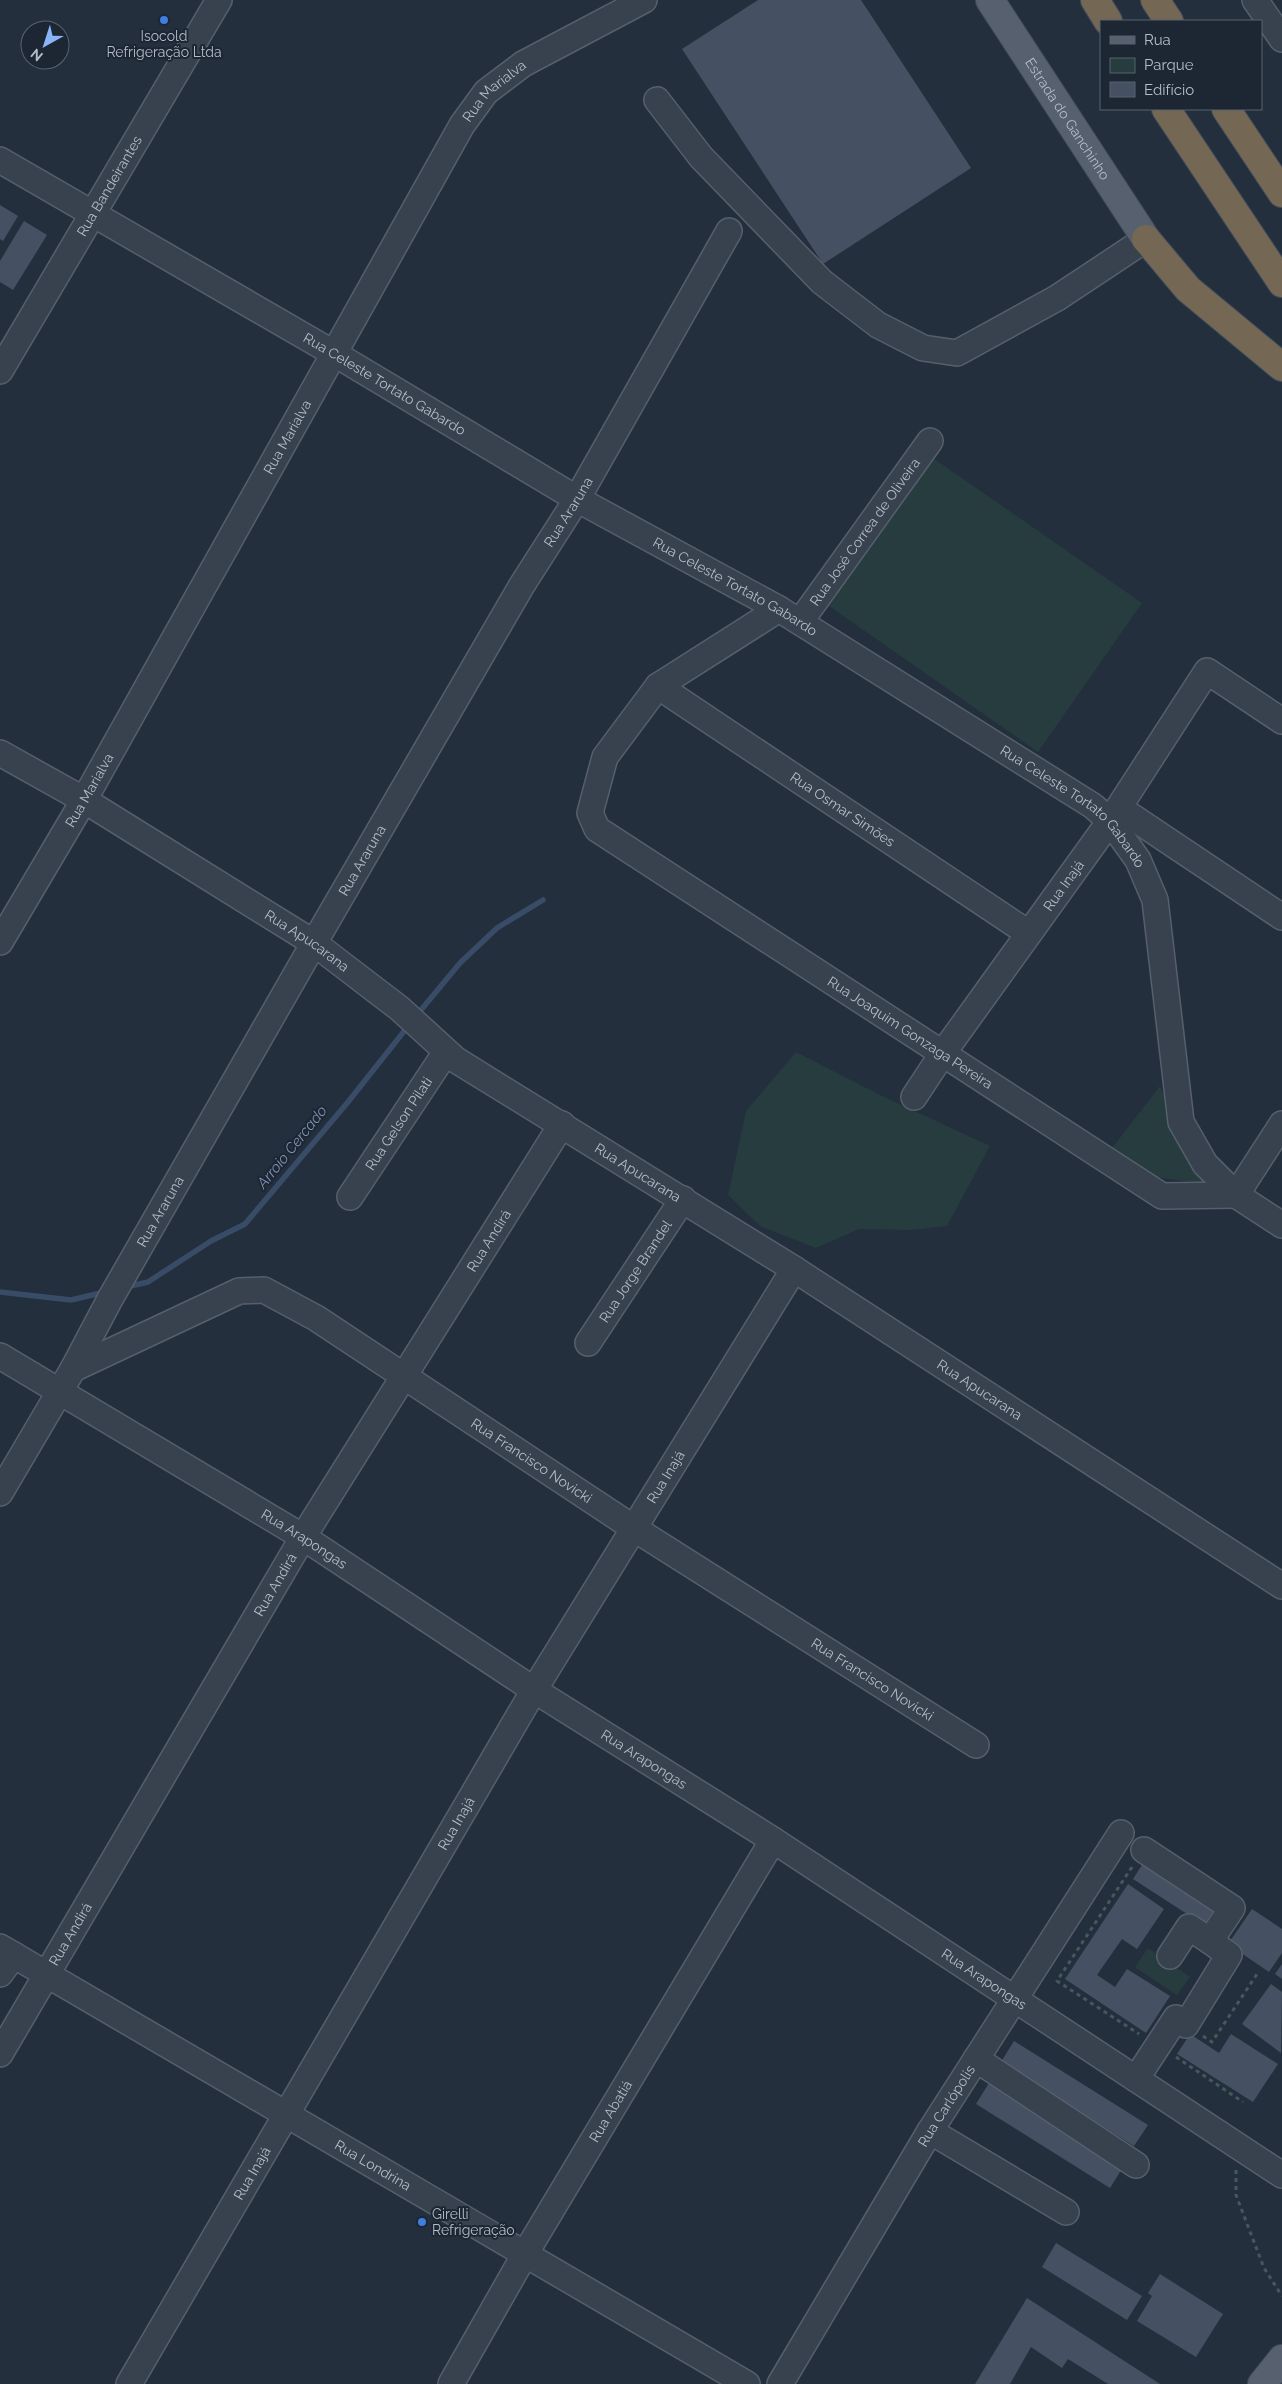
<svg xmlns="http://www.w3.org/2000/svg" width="1282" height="2384" font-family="Raleway,sans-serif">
<rect width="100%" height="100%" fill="#242f3e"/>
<!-- green -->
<path fill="#263c3f" d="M933 458 1142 603 1038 752 829 606Z
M796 1052 880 1095 990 1146 947 1226 911 1230 859 1229 816 1248 760 1226 728 1195 746 1111Z
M1160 1086 1178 1133 1205 1184 1147 1176 1112 1148Z
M1148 1948 1190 1977 1177 1995 1135 1967Z"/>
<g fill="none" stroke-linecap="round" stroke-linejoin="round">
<!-- stream -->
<path stroke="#394c67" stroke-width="5.5" d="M416 1016 460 963 497 928 543 900
M126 1287 148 1282 211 1241 245 1224 348 1102 409 1025
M0 1292 71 1300 105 1292"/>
</g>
<!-- building -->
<path fill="#455162" d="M758 0H861L971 168 823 264 682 49Z
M0 205 18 216 3 241 0 239Z
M24 221 47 235 13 290 0 282V261Z
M1147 1857 1218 1904 1204 1925 1133 1879Z
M1128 1884 1164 1909 1137 1949 1122 1939 1097 1975 1115 1987 1127 1969 1170 1996 1146 2033 1065 1979Z
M1252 1909 1282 1929V1953L1269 1972 1228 1944Z
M1282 1964V1979L1275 1974Z
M1271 1984 1282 1992 1281 2053 1242 2024Z
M1190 2034 1219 2053 1231 2034 1278 2064 1253 2102 1177 2054Z
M1014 2041 1148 2125 1134 2146 1001 2062Z
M989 2083 1123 2167 1110 2188 976 2104Z
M1056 2243 1142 2296 1127 2320 1042 2267Z
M1160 2274 1223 2314 1196 2357 1137 2321 1152 2296 1148 2293Z
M1027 2298 1160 2384H1108L1068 2359 1062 2368 1031 2347 1010 2384H975Z"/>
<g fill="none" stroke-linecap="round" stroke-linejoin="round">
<!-- minor casing -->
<g stroke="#565f6c" stroke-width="28">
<g id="minor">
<path d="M1255 0 1282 39"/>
<path d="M657 100 701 157 822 282 878 325 923 348 957 353 1057 298 1146 239"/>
<path id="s1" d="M0 160 335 354 577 499 779 609 1093 806 1110 821 1138 860 1155 900 1181 1122 1205 1164 1236 1195 1282 1225"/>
<path id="s2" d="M0 371 219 0"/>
<path id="s3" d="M779 609 658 686 605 757 590 813 597 829 1162 1196 1236 1195"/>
<path id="s4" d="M800 622 930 441"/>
<path id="s5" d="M658 686 1028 933"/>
<path id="s6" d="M0 753 84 800 314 943 399 1008 456 1060 794 1269 1282 1586"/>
<path d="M1119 808 1282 917"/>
<path id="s7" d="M0 942 84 800 462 125 486 92 523 64 644 0"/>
<path id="s8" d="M914 1097 943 1053 1110 821 1207 671 1282 721"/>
<path d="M1236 1195 1282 1124"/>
<path id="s9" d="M350 1197 446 1052"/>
<path id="s10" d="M588 1343 683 1199"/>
<path id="s11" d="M0 1356 303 1537 534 1690 773 1840 1282 2175"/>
<path id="s12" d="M73 1369 239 1291 264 1290 316 1318 635 1529 976 1745"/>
<path id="s13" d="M0 1493 73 1369 110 1299 314 943 522 585 577 499 729 231"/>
<path id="s14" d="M0 1947 747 2384"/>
<path d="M1170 1956 1189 1927 1210 1941"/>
<path d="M0 1974 14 1955"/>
<path id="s15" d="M0 2054 303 1537 562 1124"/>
<path d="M976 2059 1136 2165"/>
<path d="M1136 2079 1176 2018 1186 2025 1229 1955 1210 1941 1232 1908 1144 1850"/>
<path d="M930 2131 1066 2212"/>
<path id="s16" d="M129 2384 534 1690 794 1269"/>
<path id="s17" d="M451 2384 525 2254 773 1840"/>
<path id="s18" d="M780 2384 930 2131 1121 1833"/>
</g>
</g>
<!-- major casing -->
<g stroke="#414a57" stroke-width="30">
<g id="major">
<path id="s19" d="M990 0 1146 239"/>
<path d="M1262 2384 1282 2359"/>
</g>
</g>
<!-- highway casing -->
<g stroke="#434c59" stroke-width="30">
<path id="highway" d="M1095 0 1108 21
M1155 0 1169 21
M1166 109 1282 283
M1226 109 1282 193
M1146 239 1188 289 1282 367"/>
</g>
<!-- path -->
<path stroke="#44595c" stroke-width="3" stroke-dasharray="4 4" stroke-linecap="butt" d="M1132 1867 1057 1981 1139 2034
M1203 2036 1212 2042 1257 1974
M1176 2057 1243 2102
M1236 2170V2195L1264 2268 1282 2296"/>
<!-- minor -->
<use href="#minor" stroke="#38414e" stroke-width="25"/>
<!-- major -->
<use href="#major" stroke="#56606e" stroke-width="28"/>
<!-- highway -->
<use href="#highway" stroke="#746855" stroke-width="28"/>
</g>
<!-- markers -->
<g fill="#3f7fe0" stroke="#1d2633" stroke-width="2">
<circle cx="164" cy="20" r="5"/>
<circle cx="422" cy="2222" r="5"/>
</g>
<g text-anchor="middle" stroke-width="4" stroke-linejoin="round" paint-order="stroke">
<!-- poi labels -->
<g font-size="14" fill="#b4bcc9" stroke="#1d2633">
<text x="164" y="41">Isocold<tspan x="164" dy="16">Refrigeração Ltda</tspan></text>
<text x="432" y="2219" text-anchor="start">Girelli<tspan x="432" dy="16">Refrigeração</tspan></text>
</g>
<!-- street labels -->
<g font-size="14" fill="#b4bcc9" stroke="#1d2633">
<text dy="5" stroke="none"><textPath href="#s7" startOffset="986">Rua Marialva</textPath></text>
<text dy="5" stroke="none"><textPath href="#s19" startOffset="142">Estrada do Ganchinho</textPath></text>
<text dy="5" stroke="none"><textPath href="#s2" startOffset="215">Rua Bandeirantes</textPath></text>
<text dy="5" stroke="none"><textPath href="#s1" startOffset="445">Rua Celeste Tortato Gabardo</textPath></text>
<text dy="5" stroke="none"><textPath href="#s7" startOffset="581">Rua Marialva</textPath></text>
<text dy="5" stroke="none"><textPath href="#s13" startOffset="1134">Rua Araruna</textPath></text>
<text dy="5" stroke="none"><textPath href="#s4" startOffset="111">Rua José Correa de Oliveira</textPath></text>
<text dy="5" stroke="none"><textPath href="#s1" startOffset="850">Rua Celeste Tortato Gabardo</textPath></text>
<text dy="5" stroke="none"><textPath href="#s7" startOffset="176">Rua Marialva</textPath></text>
<text dy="5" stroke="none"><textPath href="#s5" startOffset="222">Rua Osmar Simões</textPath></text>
<text dy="5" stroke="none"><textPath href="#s1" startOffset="1255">Rua Celeste Tortato Gabardo</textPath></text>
<text dy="5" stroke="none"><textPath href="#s13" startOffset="729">Rua Araruna</textPath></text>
<text dy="5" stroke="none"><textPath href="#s8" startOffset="259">Rua Inajá</textPath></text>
<text dy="5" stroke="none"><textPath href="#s6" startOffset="360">Rua Apucarana</textPath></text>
<text dy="5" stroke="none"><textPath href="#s3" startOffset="681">Rua Joaquim Gonzaga Pereira</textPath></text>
<text dy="5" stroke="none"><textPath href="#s9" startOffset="88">Rua Gelson Pilati</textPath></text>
<text dy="5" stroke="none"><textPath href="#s6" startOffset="765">Rua Apucarana</textPath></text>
<text dy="5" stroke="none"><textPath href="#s13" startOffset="324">Rua Araruna</textPath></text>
<text dy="5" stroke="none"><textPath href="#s15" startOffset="949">Rua Andirá</textPath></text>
<text dy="5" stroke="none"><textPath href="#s10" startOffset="86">Rua Jorge Brandel</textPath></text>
<text dy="5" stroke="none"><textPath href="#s6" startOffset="1170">Rua Apucarana</textPath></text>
<text dy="5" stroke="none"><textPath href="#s12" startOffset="526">Rua Francisco Novicki</textPath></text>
<text dy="5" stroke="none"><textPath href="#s16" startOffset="1054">Rua Inajá</textPath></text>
<text dy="5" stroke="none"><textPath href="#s11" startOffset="355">Rua Arapongas</textPath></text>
<text dy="5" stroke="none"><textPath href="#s15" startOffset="544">Rua Andirá</textPath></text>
<text dy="5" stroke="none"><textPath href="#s12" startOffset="931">Rua Francisco Novicki</textPath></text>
<text dy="5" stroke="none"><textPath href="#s11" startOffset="760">Rua Arapongas</textPath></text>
<text dy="5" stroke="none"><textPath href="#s16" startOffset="649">Rua Inajá</textPath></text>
<text dy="5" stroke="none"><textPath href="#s15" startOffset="139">Rua Andirá</textPath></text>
<text dy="5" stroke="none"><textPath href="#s11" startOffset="1165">Rua Arapongas</textPath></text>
<text dy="5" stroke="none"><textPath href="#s18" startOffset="324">Rua Carlópolis</textPath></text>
<text dy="5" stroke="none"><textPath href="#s17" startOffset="316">Rua Abatiá</textPath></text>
<text dy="5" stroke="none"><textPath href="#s14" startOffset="432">Rua Londrina</textPath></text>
<text dy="5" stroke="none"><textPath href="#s16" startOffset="244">Rua Inajá</textPath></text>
</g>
<!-- water labels -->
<g font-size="15" font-style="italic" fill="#7c92b1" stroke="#1d2633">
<text transform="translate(292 1147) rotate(-51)" y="5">Arroio Cercado</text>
</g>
</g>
<!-- legend -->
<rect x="1100" y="20" width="162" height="90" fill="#1d2633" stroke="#59626f"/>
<rect x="1110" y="36" width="25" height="8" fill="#56606e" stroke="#59626f"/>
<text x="1144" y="45" font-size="15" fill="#b4bcc9">Rua</text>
<rect x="1110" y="58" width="25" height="15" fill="#263c3f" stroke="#59626f"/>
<text x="1144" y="70" font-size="15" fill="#b4bcc9">Parque</text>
<rect x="1110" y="82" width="25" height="15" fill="#455162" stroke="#59626f"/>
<text x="1144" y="95" font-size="15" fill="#b4bcc9">Edifício</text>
<!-- north arrow -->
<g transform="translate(45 45) rotate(219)"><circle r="24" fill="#1d2633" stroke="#59626f"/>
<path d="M0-4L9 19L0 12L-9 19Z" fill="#8ab4f8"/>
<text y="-8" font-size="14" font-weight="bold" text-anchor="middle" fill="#b4bcc9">N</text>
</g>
</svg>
